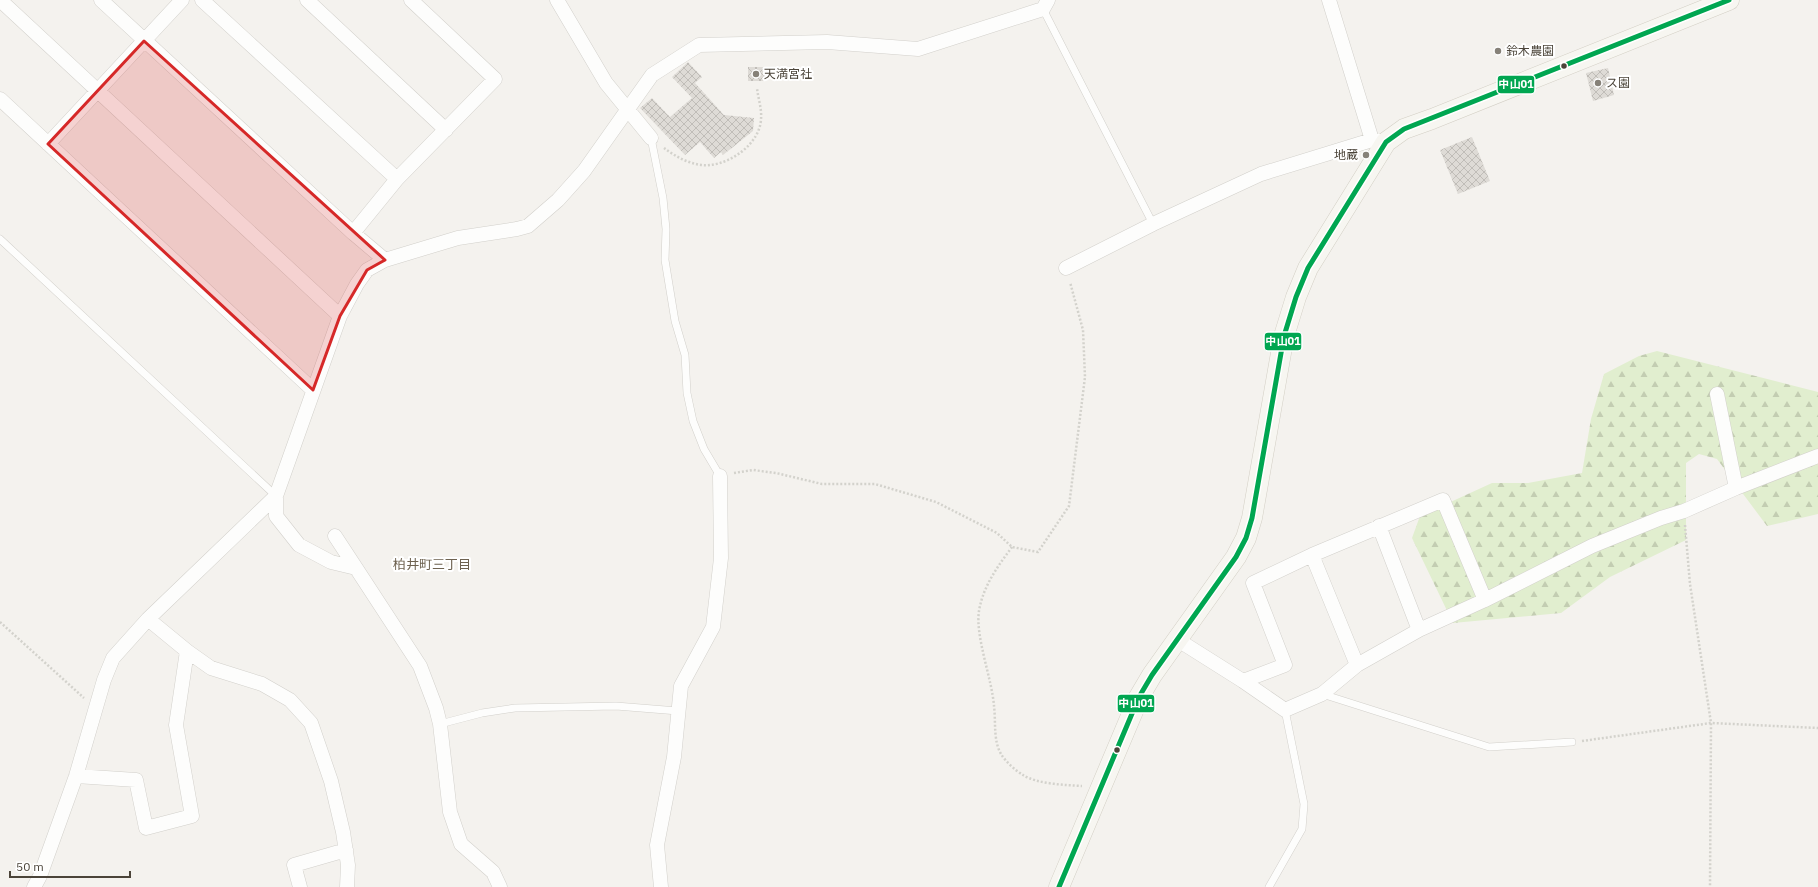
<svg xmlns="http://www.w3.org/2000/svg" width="1818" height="887" font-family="'IBM Plex Sans','Noto Sans JP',sans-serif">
<defs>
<pattern id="forest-firs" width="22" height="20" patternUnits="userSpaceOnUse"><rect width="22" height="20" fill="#e1eecf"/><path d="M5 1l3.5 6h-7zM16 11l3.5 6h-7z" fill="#c3cdb2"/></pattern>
<pattern id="building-cross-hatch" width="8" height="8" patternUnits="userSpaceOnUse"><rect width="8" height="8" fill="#dedbd6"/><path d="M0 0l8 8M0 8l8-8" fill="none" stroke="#c0bdb8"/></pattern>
</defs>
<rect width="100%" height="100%" fill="#f4f2ee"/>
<!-- forest -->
<path fill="url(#forest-firs)" d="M1657 351 1818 392V514L1767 526 1717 459 1699 454 1686 463V540L1610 577 1561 613 1453 623 1412 538 1420 516 1492 483H1528L1582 473 1591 419 1604 374 1639 356Z"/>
<!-- building -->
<path fill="url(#building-cross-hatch)" d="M688 62 702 77 695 83 724 115 754 118 753 131 723 155 721 152 714 158 700 142 685 155 640 108 652 98 670 117 692 98 672 77Z
M748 67H765V81H748Z
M1608 68 1614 95 1593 101 1586 73Z
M1472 137 1490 181 1458 194 1440 150Z"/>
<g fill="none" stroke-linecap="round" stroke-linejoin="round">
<!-- lane casing -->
<g stroke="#d2d0cb" stroke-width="8">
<path id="lane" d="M1043 9 1153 224
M651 138 663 198 666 229 665 260 675 321 685 355 687 393 693 421 704 449 720 476
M0 239 276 496
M1322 694 1489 747 1572 742
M440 724 482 713 515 708 616 706 678 711
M1269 887 1302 829 1304 804 1285 710"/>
</g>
<!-- street casing -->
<g stroke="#d2d0cb" stroke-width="15">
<path id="street" d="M0 0 340 316
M101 0 353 233 385 260
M202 0 397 179
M307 0 446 130
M557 0 606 83 651 138
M1329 0 1372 140
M0 99 313 390
M48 144 182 0
M353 233 397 179 495 79 411 0
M1066 268 1153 224 1261 174 1372 140 1386 142
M1717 394 1736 488
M276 496V516L299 545 331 562 356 568 420 666 436 708 440 724 450 812 461 844 493 872 500 887
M1379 526 1419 630
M335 536 356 568
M1312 555 1357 665
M148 619 187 651 211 668 262 684 290 700 311 723 331 781 343 832 348 865 347 887
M1178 640 1243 681 1285 710 1322 694 1357 665 1419 630 1485 600 1592 546 1661 518 1684 511 1736 488 1818 456
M1243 681 1285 665 1253 583 1312 555 1443 500 1485 600
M76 776 136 780 146 828 192 816 176 725 187 651
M34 887 40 876 76 776 104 680 113 658 148 619 276 496 340 316 357 284 367 270 385 260 458 238 517 229 528 226 558 200 584 171 652 75 699 45 827 42 918 49 1043 9 1048 0
M300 887 294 865 346 850
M661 887 657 845 674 757 681 686 713 627 721 558 720 476"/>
</g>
<!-- secondary casing -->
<g stroke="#d3cfc5" stroke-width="21">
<path id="secondary" d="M1059 887 1139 697 1152 675 1236 557 1246 538 1252 518 1284 336 1296 297 1308 268 1386 142 1404 129 1432 119 1729 0"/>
</g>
<!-- path -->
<path stroke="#d3d2cc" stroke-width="2.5" stroke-dasharray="2 2" stroke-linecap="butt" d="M664 148C676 157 694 167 710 165 732 163 760 143 761 119 762 109 758 98 757 88
M734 473 753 470 776 473 822 484H875L936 502 997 533 1012 547 1038 552 1069 506 1085 377 1083 330 1070 282
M1685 525 1690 584 1711 723 1710 887
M1012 547C998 566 983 586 979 611 975 636 992 679 994 706 996 722 993 740 1001 754 1005 761 1016 771 1023 775 1037 784 1065 785 1082 786
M0 622 84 698
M1582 741 1711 723 1818 728"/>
<!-- lane -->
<use href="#lane" stroke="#fdfdfc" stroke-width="7"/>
<!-- street -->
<use href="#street" stroke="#fdfdfc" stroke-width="14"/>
<!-- secondary -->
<use href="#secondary" stroke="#f7f6f1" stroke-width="20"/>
<!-- bus-1 casing -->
<g stroke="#fff" stroke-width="8">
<path id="bus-1" d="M1059 887 1139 697 1152 675 1236 557 1246 538 1252 518 1284 336 1296 297 1308 268 1386 142 1404 129 1729 0"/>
</g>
<!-- bus-1 -->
<use href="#bus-1" stroke="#00a651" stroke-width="5"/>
</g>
<!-- marked area -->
<path fill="#d62828" fill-opacity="0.2" stroke="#d62828" stroke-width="3" stroke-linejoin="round" d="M144 41 385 260 367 270 340 316 313 390 48 144Z"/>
<!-- markers -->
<g fill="#868178" stroke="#fff" stroke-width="1.5">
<circle cx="1498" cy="51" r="4"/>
<circle cx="756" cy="74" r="4"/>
<circle cx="1598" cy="83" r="4"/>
<circle cx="1366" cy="155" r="4"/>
</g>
<g fill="#4b4439" stroke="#fff" stroke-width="1.5">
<circle cx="1564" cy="66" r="3.5"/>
<circle cx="1117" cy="750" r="3.5"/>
</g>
<g text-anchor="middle" stroke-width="4" stroke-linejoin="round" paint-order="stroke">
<!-- poi labels -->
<g font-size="12" fill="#4b4439" stroke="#fff" text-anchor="start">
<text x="1506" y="55">鈴木農園</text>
<text x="764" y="78">天満宮社</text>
<text x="1606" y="87">ス園</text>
<text x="1358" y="159" text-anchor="end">地蔵</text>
</g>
<!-- neighbourhood labels -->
<g font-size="13" fill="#6e6250" stroke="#fff">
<text x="432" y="569">柏井町三丁目</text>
</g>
</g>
<g stroke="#fff" stroke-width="1.5">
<rect x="1497" y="75" width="38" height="19" rx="4" fill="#00a651"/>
<rect x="1264" y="332" width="38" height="19" rx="4" fill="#00a651"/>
<rect x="1117" y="694" width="38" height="19" rx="4" fill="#00a651"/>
</g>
<g font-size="11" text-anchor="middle" font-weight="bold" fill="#fff">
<text x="1516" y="88">中山01</text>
<text x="1283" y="345">中山01</text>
<text x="1136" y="707">中山01</text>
</g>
<!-- scale -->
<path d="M10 871v6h120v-6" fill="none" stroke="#4b4439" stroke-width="2"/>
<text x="16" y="871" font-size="12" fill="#4b4439" stroke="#ffffff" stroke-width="3" paint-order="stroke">50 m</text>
</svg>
